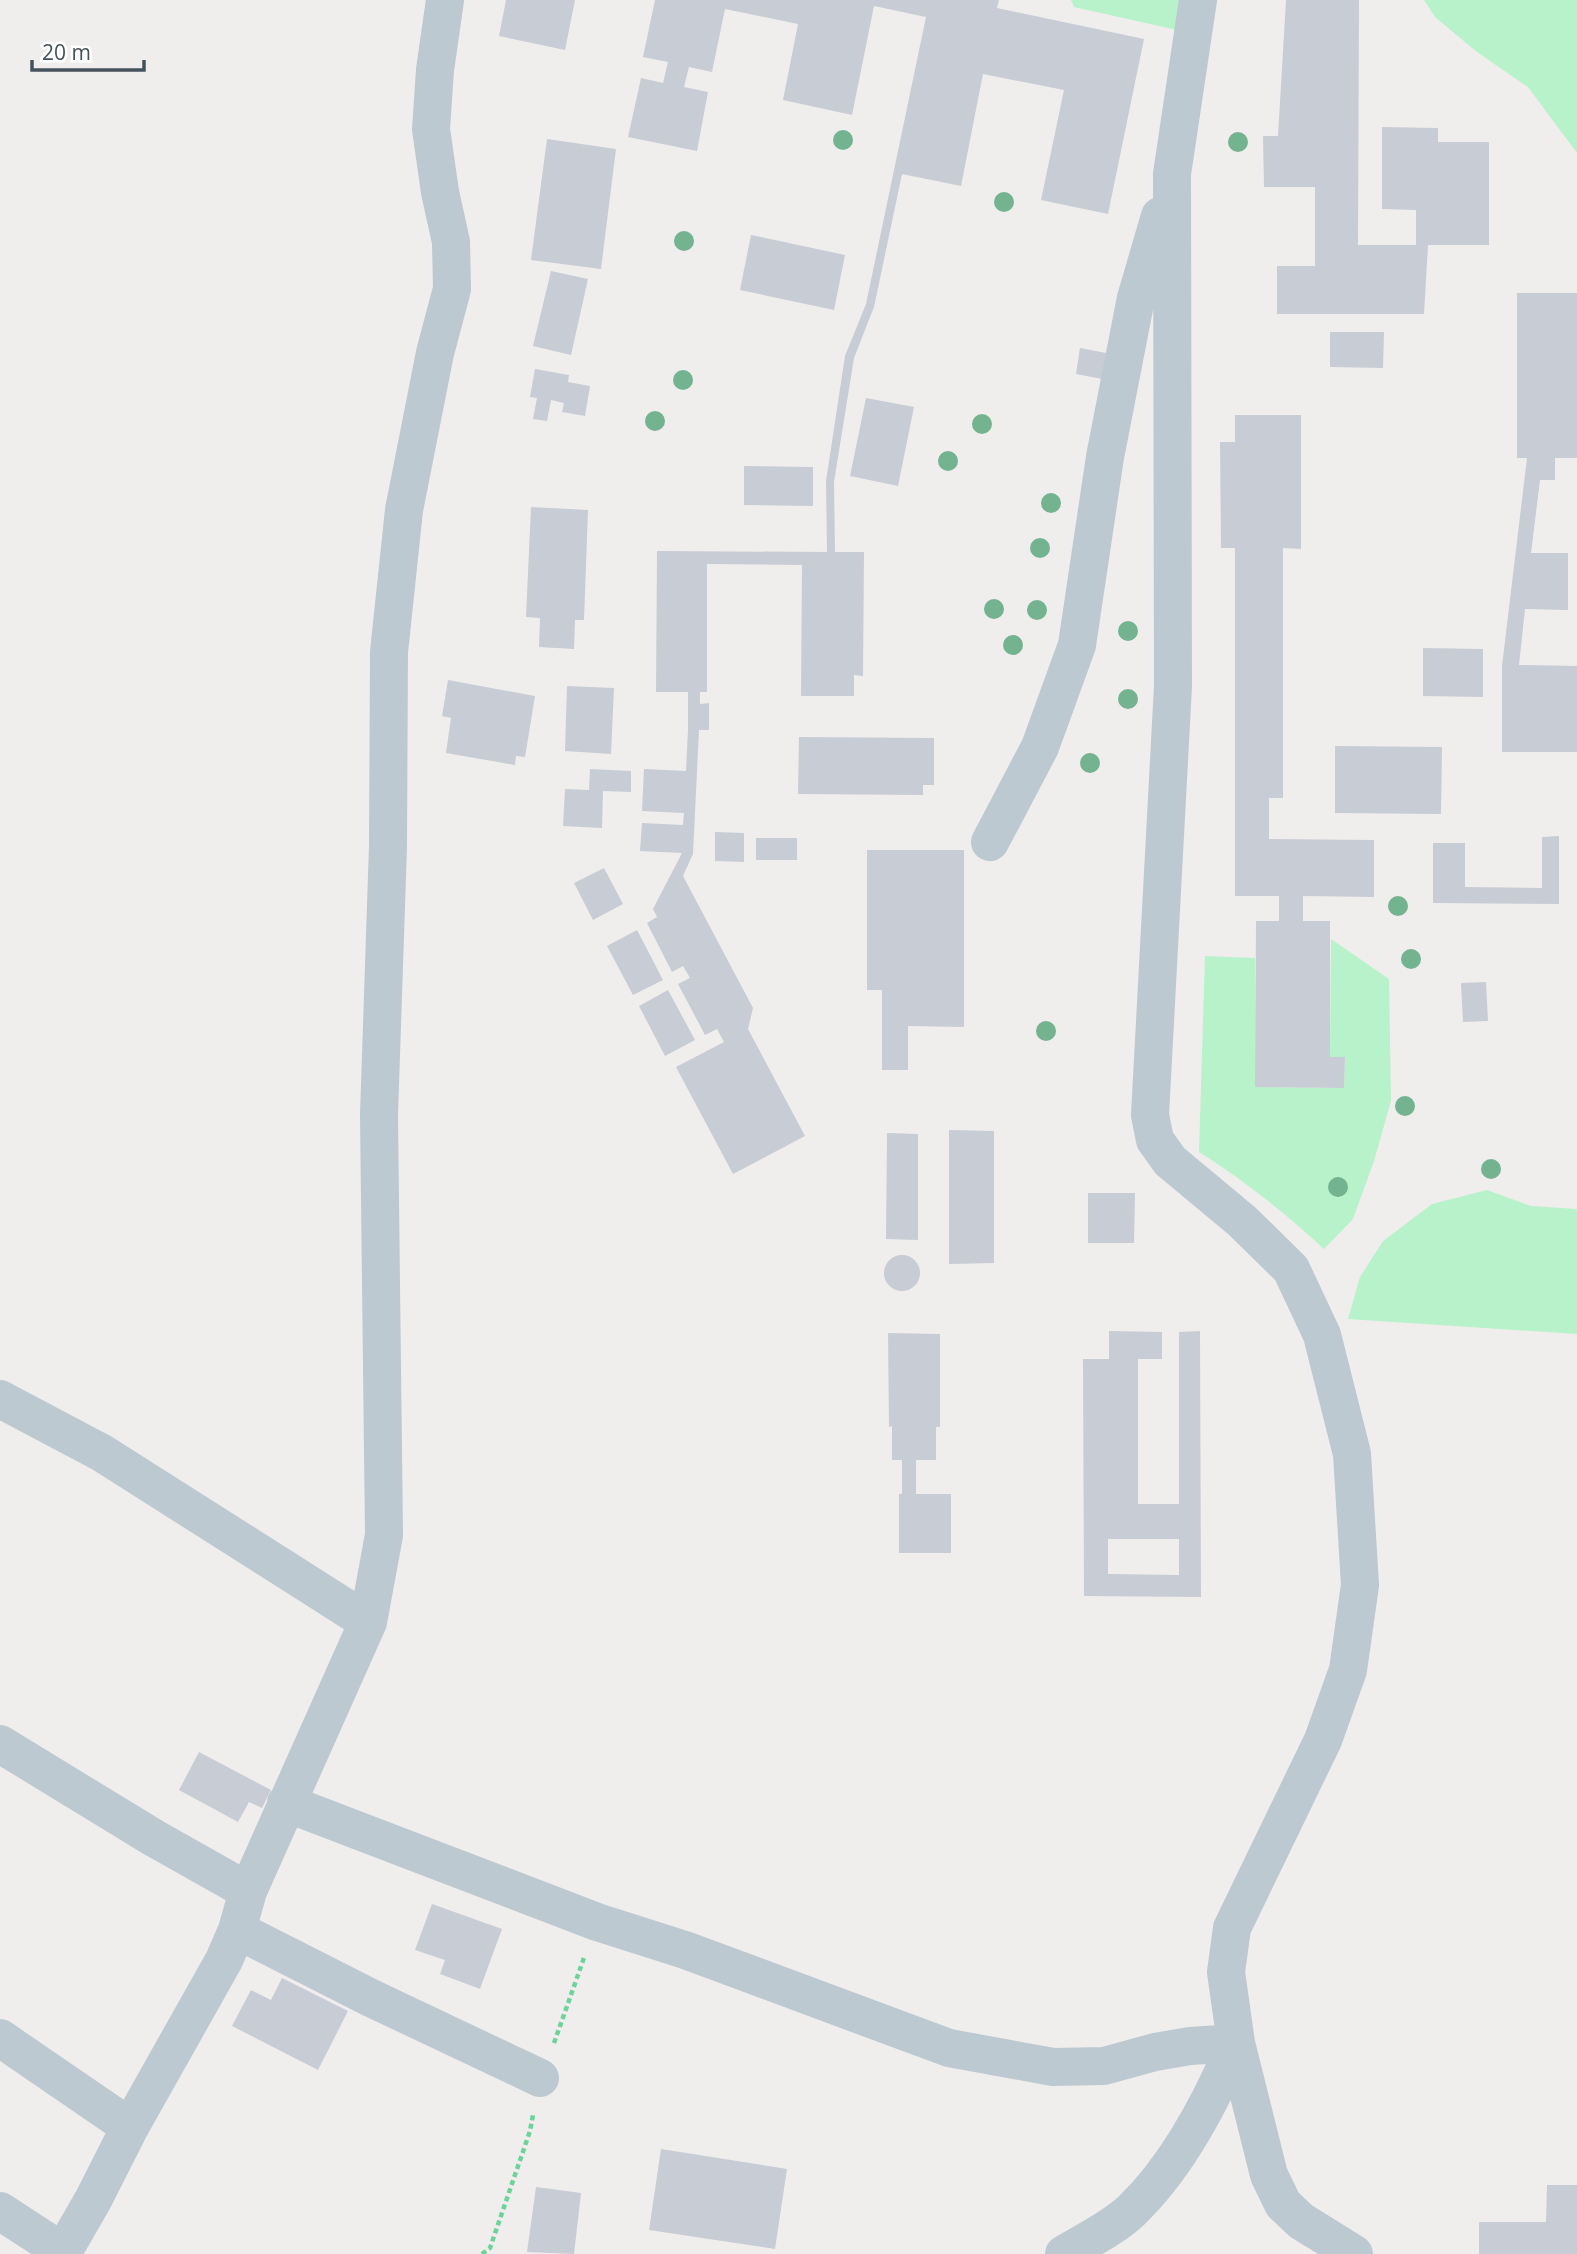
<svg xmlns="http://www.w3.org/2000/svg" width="1577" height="2254" font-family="'Open Sans',sans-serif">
<rect width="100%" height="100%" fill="#f0eded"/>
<!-- green -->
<path fill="#b7f2cb" d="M1071 0H1182L1177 30 1074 7Z
M1424 0H1577V153L1528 87 1477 52 1435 17Z
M1331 939 1389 979 1391 1101 1374 1161 1353 1219 1324 1249C1284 1212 1245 1181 1199 1152L1205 956 1255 958 1256 1087 1344 1088 1345 1058 1330 1057Z
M1487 1190 1531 1206 1577 1209V1334L1348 1319 1360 1277 1383 1241 1432 1204Z"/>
<!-- building -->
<path fill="#c8ccd4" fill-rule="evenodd" d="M506 0H575L565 50 499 36Z
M655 0H999L997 8 1144 39 1108 214 1041 200 1064 90 983 74 961 186 902 174 874 307 854 358 834 482 835 552H864L863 676 854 675V696H801L802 565 707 564V692H700V704L709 703V730H699L693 854 683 876 753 1008 748 1029 805 1136 733 1174 676 1067 724 1042 717 1029 705 1035 678 984 690 978 683 966 672 972 647 923 657 917 653 909 682 853 640 851 642 823 683 825 684 813 642 811 644 769 686 771 688 730V692H656L657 551 827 552 826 481 845 356 866 304 926 17 874 6 852 115 783 100 798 24 725 9 712 72 689 67 684 87 708 92 697 151 628 137 641 78 663 83 668 62 643 57Z
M1286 0H1359L1358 245H1416V210L1382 209V127L1438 128V142H1489V245H1428L1424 314H1277V266H1315V187H1264L1263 136H1278Z
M547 139 616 149 601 269 531 260Z
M751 235 845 255 834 310 740 290Z
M551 271 588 279 571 355 533 346Z
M1517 293H1577V458H1555V480H1540L1531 553H1568V610L1525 609 1519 665 1577 666V752H1502V666L1527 458H1517Z
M1330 332H1384L1383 368 1330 367Z
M1080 348 1106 353 1102 379 1076 374Z
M535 369 569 375 568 382 590 386 585 416 562 412 564 403 551 400 547 421 533 419 537 398 530 397Z
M866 398 914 407 898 486 850 476Z
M1235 415H1301V549L1283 548V798H1269V839L1374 840V897L1303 896V921H1330V1057H1345L1344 1088 1255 1087 1256 921H1279V896H1235V548H1221L1220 442H1235Z
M744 466 813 467V506L744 505Z
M531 507 588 510 584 620H575L574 649 539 647 540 618 526 617Z
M1423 648 1483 649V697L1423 696Z
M448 680 535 696 525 757 516 756 515 765 446 753 451 718 442 716Z
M567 686 614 688 611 754 565 751Z
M799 737 934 738V785H923V795L798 794Z
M1335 746 1442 747 1441 814 1335 813Z
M590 769 631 771V792L603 791 602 828 563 826 565 789 589 790Z
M715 832 744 833V862L715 861Z
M1559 836V904L1433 903V843H1465V887L1542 888V837Z
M756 838H797V860H756Z
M867 850H964V1027L908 1026V1070H882V990H867Z
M604 868 623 904 593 920 574 883Z
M637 930 663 980 633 995 607 946Z
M1486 982 1488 1021 1463 1022 1461 983Z
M668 990 695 1040 665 1056 639 1006Z
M949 1130 994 1131V1263L949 1264Z
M887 1133 918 1134V1240L886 1239Z
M1088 1193H1135L1134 1243H1088Z
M884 1273a18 18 0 1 1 36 0a18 18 0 1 1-36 0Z
M1109 1331 1162 1332V1359H1138V1504H1179V1332L1200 1331 1201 1597 1084 1596 1083 1359H1109ZM1108 1539H1179V1575L1108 1574Z
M888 1333 940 1334V1427H936V1460H916V1494H951V1553H899V1494H902V1460H892V1426L889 1427Z
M199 1752 271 1790 262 1808 249 1802 238 1822 179 1790Z
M432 1904 502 1929 480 1989 440 1974 445 1960 415 1950Z
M282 1978 348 2011 318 2070 232 2026 251 1990 271 2000Z
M661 2149 787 2169 775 2249 649 2230Z
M1547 2185H1577V2254H1479V2222H1546Z
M536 2187 581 2193 574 2254 527 2252Z"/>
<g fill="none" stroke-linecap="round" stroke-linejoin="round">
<!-- path -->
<path stroke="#6cd39b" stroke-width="4.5" stroke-dasharray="5 3.5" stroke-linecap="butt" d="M554 2043 585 1955
M482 2254 490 2248 530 2131 533 2115"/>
<!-- street -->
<path stroke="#bcc9d1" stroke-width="38" d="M1198 0 1172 174 1173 686 1150 1115 1155 1140 1170 1161 1242 1221 1291 1269 1322 1335 1352 1454 1360 1585 1348 1670 1323 1740 1232 1928 1226 1972 1236 2043 1269 2175 1283 2204 1301 2221 1354 2254
M990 842 1040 747 1077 645 1105 457 1136 298 1160 216
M0 1399 102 1453 368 1622
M0 1744 154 1838 248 1891
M286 1803 597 1922 685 1950 949 2048 1053 2067 1104 2066 1155 2052 1190 2046 1236 2043C1212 2100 1177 2167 1131 2211 1113 2228 1086 2241 1064 2254
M237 1930 371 1998 540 2078
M0 2038 130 2127 93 2200 63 2252 0 2211
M130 2127 224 1960 237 1930 248 1891 368 1622 384 1535 379 1115 388 846 389 652 404 510 435 353 452 289 451 242 440 192 431 129 435 70 445 0"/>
</g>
<!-- trees -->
<g fill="#74b390">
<circle cx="843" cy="140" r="10"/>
<circle cx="1238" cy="142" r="10"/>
<circle cx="1004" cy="202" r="10"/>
<circle cx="684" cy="241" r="10"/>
<circle cx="683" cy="380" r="10"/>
<circle cx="655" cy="421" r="10"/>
<circle cx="982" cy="424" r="10"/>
<circle cx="948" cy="461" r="10"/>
<circle cx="1051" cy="503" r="10"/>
<circle cx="1040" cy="548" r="10"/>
<circle cx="994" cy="609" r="10"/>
<circle cx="1037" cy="610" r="10"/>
<circle cx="1128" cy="631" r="10"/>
<circle cx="1013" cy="645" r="10"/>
<circle cx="1128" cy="699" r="10"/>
<circle cx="1090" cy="763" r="10"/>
<circle cx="1398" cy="906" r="10"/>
<circle cx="1411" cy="959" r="10"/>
<circle cx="1046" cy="1031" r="10"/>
<circle cx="1405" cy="1106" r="10"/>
<circle cx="1491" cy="1169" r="10"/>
<circle cx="1338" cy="1187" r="10"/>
</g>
<!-- scale -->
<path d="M32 60v10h112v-10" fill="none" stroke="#44525c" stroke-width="3.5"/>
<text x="42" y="60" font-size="21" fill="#44525c" stroke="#ffffff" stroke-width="5" paint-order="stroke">20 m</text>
</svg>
